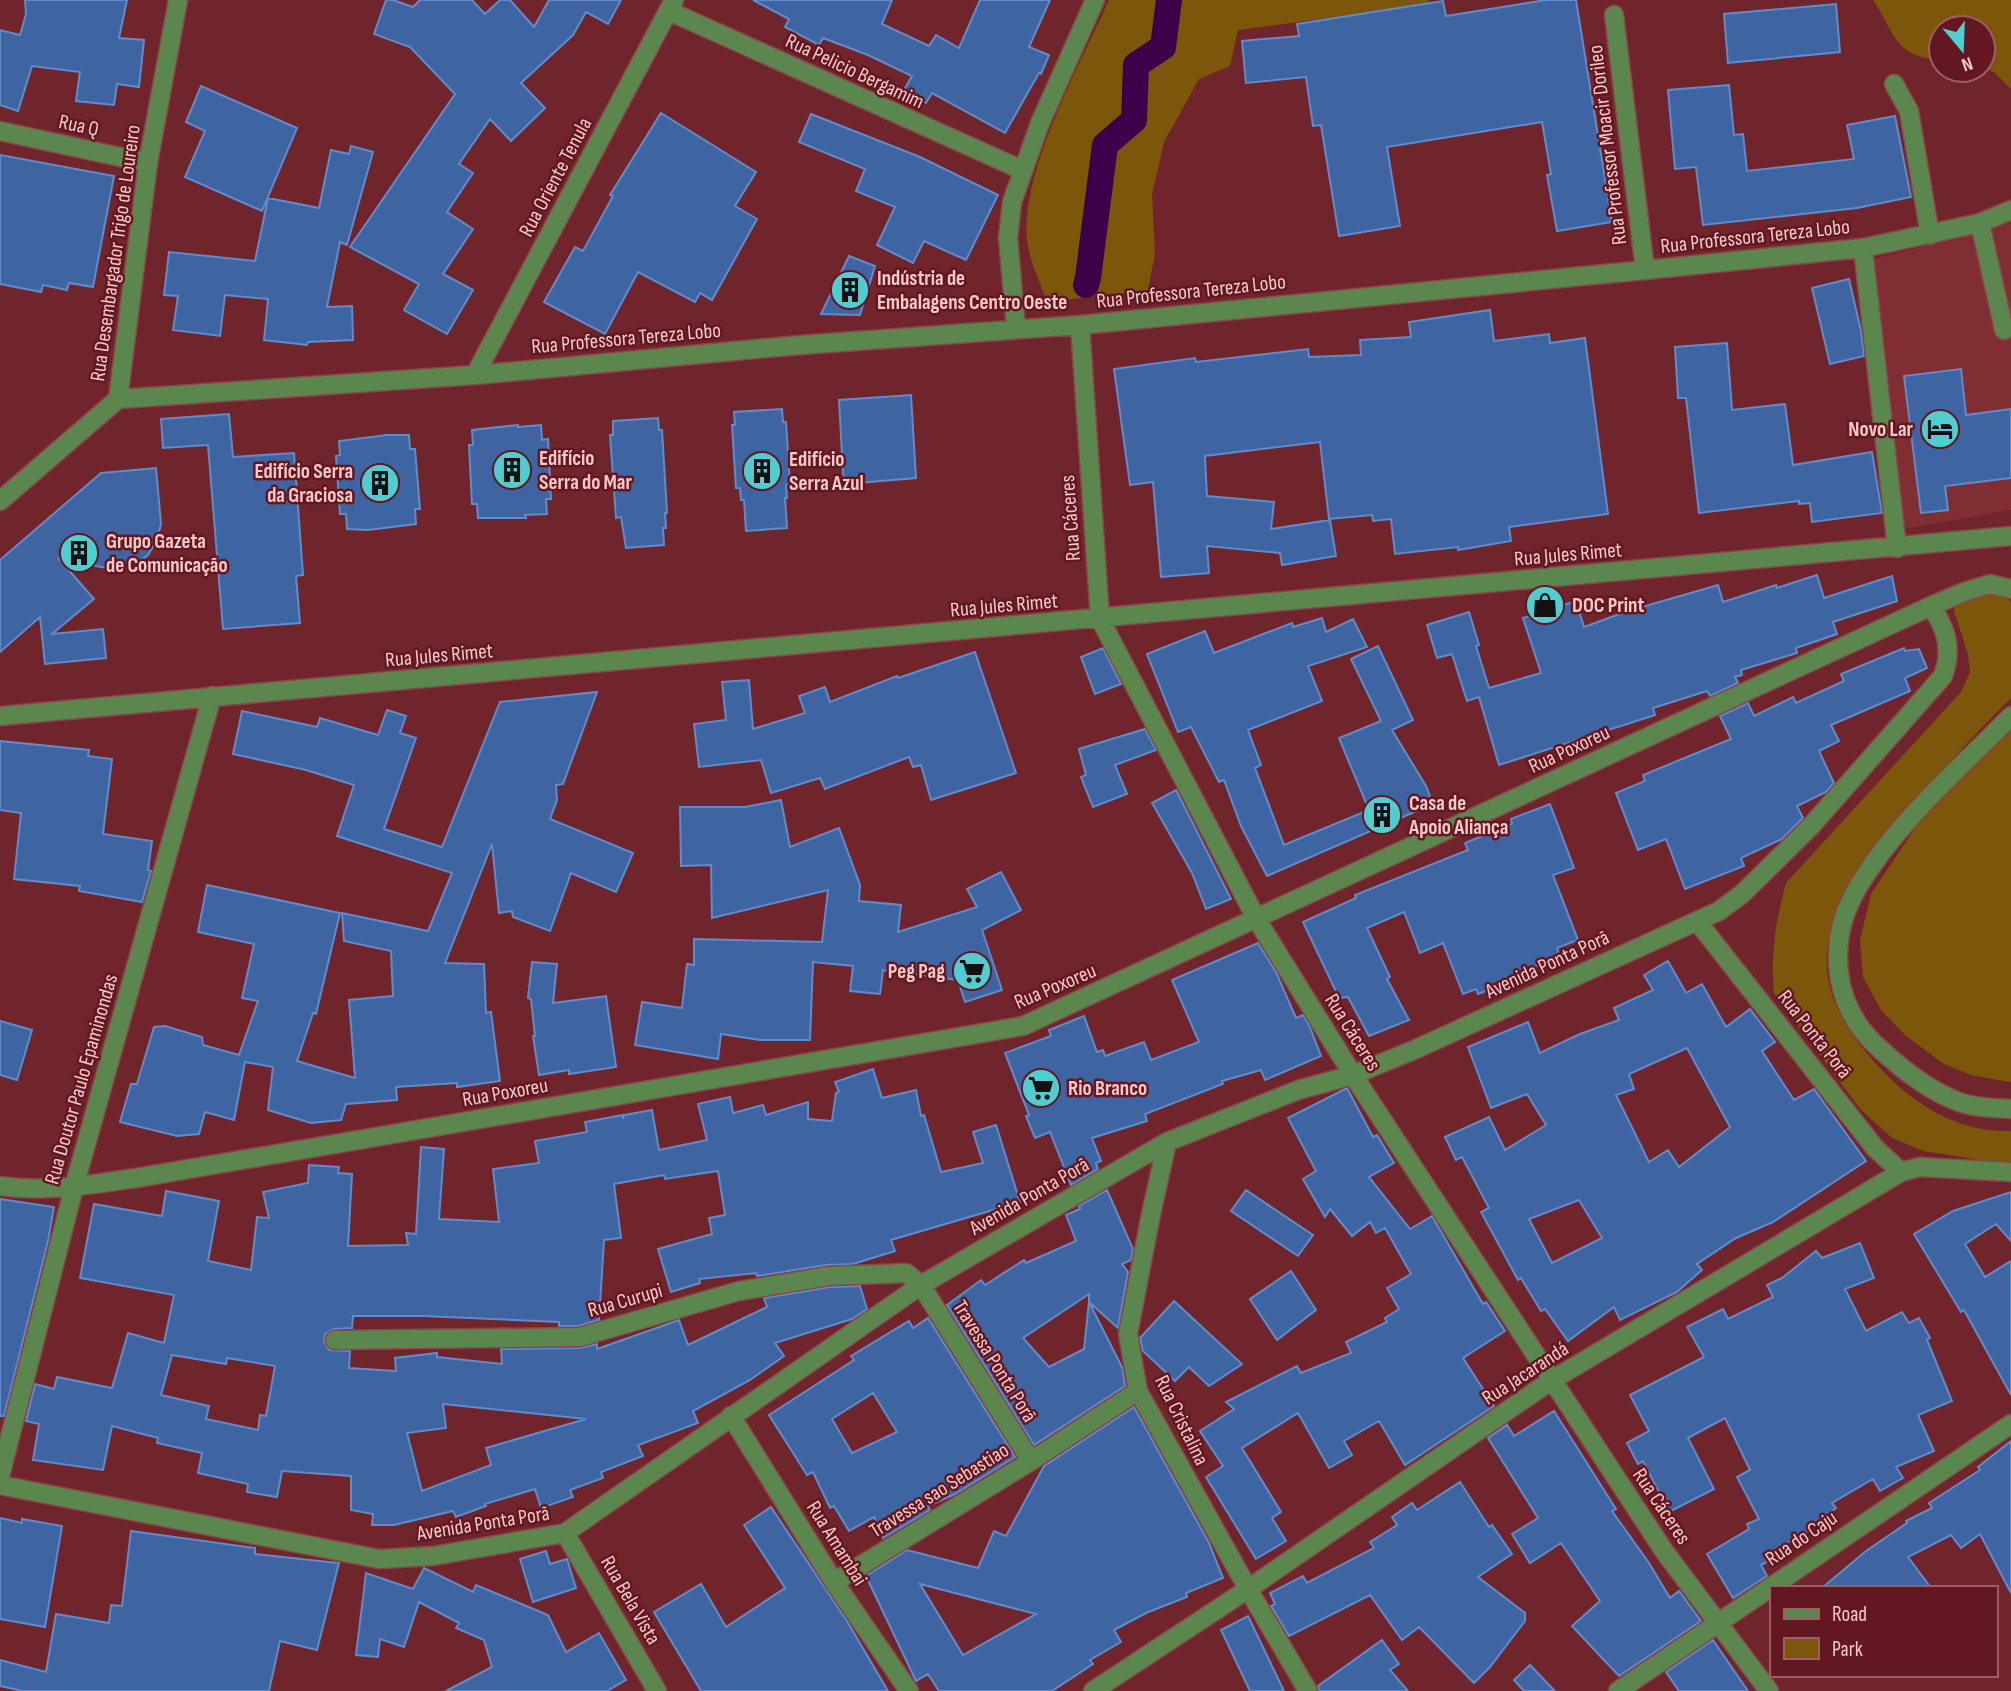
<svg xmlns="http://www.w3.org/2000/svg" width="2011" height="1691" font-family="'Sofia Sans Condensed',sans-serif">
<rect width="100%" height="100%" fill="#70242b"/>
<!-- built -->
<path fill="#802d34" d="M2011 223V510L1903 529 1874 259Z"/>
<!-- green -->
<path fill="#7c570b" d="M1109 0H1429L1425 5 1238 30 1230 66 1199 79 1164 142 1152 194 1155 254 1148 290 1047 302C1041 284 1031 265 1028 246 1016 179 1081 63 1109 0Z
M1873 0H2011V89L1994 72 1983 68V28H1941V60C1894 57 1896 34 1873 0Z
M1981 591 2003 595 2011 602V698C1972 737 1935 777 1899 819 1885 835 1870 851 1858 868 1851 878 1847 891 1842 902 1809 970 1833 1018 1881 1069 1915 1106 1961 1133 2011 1131V1165L1924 1151 1892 1138 1860 1109 1774 993C1770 955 1776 920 1786 883L1961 692 1970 672 1968 654 1954 611 1955 605Z
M2011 729V1081L2009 1082 1971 1075 1944 1064 1906 1036 1881 1010 1863 977 1860 940 1871 894 1925 813Z"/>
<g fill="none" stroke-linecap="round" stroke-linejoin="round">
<!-- canal -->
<path stroke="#3c004a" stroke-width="26" d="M1086 285 1088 278 1105 145 1134 120 1136 65 1163 47 1169 0"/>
</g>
<!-- building -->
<path fill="#3e65a1" stroke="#628bcb" stroke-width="2" fill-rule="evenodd" d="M25 0H127L119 38 144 40 139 87 117 84 114 105 76 101 80 72 32 66 18 111 0 105V30L20 35 26 14Z
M386 0H393L413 7 420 0H472L485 14 500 0H510L534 27 549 0H621L608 24 586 12 573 35 521 83 545 108 511 141 490 119 459 164 473 173 447 212 473 229 443 274 473 290 447 334 404 310 419 284 350 247 455 94 410 47 374 34Z
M753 0H892L882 24 929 46 936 35 959 48 980 0H1050L1029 47 1049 55 1041 74 1039 73 1005 133 932 93 926 103 904 90 912 76 868 55 823 38 819 45 785 27 789 19Z
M1546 0H1576L1612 222 1557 231 1547 175 1551 174 1542 122 1387 147 1400 226 1339 236 1321 125 1313 126 1306 77 1246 83 1242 41 1299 36 1297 24 1443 1 1446 16Z
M1836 4 1840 52 1728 63 1724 14Z
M1729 85 1734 135 1743 134 1747 171 1854 159 1847 125 1895 116 1911 197 1857 208 1703 225 1696 167 1675 169 1668 90Z
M201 86 297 128 262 211 185 177 205 131 186 122Z
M661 113 756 172 735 206 757 219 712 300 700 293 695 302 638 272 605 334 544 302 575 247 583 251 613 196 610 195Z
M811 114 920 157 998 195 966 260 924 241 913 263 877 245 895 207 856 191 865 169 799 142Z
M351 146 373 152 347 245 340 242 327 307 352 306 353 340 308 342 307 345 264 340 268 299 225 295 220 336 173 330 178 296 164 295 169 252 255 261 268 198 319 208 331 150 349 154Z
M0 155 114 176 93 287 69 283 67 290 43 285 41 292 0 284Z
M849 256 875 266 860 315 821 314Z
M1849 279 1861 331 1864 356 1830 364 1812 288Z
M1490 310 1494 341 1549 334 1550 343 1585 338 1608 514 1509 527 1511 541 1458 550V547L1395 554 1391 519 1373 521 1372 515 1329 519 1320 442 1205 456 1207 496 1274 502 1271 529 1330 520 1336 556 1282 565 1280 553 1207 546 1209 573 1161 577 1153 482 1130 485 1114 369 1195 358 1196 362 1308 349 1309 357 1361 355 1360 340 1411 337 1409 322Z
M1727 343 1732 410 1785 404 1793 465 1872 452 1882 513 1812 522 1810 503 1799 504V501L1699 513 1686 398H1678L1675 347Z
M1961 369 1966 415 2011 409V478L1945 486 1948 510 1921 513 1904 376Z
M911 395 916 478 846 484 843 473 839 400Z
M782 409 783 422H786L790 484 786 485 787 498H785L787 528 746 531 744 500H741L740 488H736L732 425H735L734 412Z
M229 414 233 457 294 453 303 575 296 576 300 623 223 629 208 445 163 448 161 419Z
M658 418 659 430H662L667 513H665L666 528H663L664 545 626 548 621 517 616 518 610 435H613V421Z
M518 425V427L541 425 542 440 548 439 551 499H546L547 514 525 515 526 518H478L477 504H472L469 445H473L472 430Z
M387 435H409L410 449H415L420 509H415L416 524 368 530 347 529 346 514H340L336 456 340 455 339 441Z
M156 468 161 524 157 540 148 555 133 566 117 570 59 559 94 599 52 634 103 629 106 658 45 664 40 617 0 652V560L101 473Z
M1817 575 1824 598 1892 576 1897 601 1833 622 1837 634 1796 648 1797 653 1741 670 1742 675 1735 677 1738 683 1710 696 1707 691 1653 708 1655 715 1499 765 1479 697 1467 701 1452 654 1437 658 1427 625 1469 612 1479 645 1476 646 1489 688 1541 673 1523 618 1576 601 1584 627 1625 612 1718 585 1723 602 1776 585 1777 588Z
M1322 618 1326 632 1353 619 1367 647 1308 666 1322 701 1248 730 1261 765 1255 768 1284 845 1369 810 1339 738 1381 721 1351 659 1378 646 1413 720 1392 730 1426 786 1433 804 1267 876 1241 826 1224 780 1219 782 1191 727 1178 732 1147 654 1205 631 1214 653 1292 623 1293 627Z
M1103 648 1121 684 1095 694 1081 657Z
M1904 648 1905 651 1919 649 1927 668 1905 678 1910 691 1831 725 1839 741 1819 751 1834 783 1826 792 1797 806 1803 818 1782 839 1741 858 1744 866 1685 889 1666 839 1638 850 1616 793 1645 781 1643 775 1731 739 1720 716 1748 703 1754 716 1793 697 1796 703 1844 681 1841 674Z
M975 652 1016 773 931 800 921 765 913 767 909 757 825 789 820 778 771 793 761 760 699 767 694 724 726 720 722 682 749 680 753 729 805 713 799 696 825 687 830 702 897 676 898 678Z
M597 692 563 784 556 785 557 800 550 819 633 853 616 892 571 873 550 931 513 917 512 911 499 913 492 844 445 963 484 964 486 1013 491 1012 500 1081 457 1087V1083L396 1087 397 1100 346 1104 341 1120 311 1123 268 1110 273 1067 245 1062 234 1120 205 1112 199 1134 177 1136 120 1122 131 1084H137L154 1027 165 1026 202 1037 203 1045 239 1055 258 1001 242 998 254 944 198 932 207 885 340 913 316 1014 313 1013 297 1061 355 1078 349 1000 393 996 391 951 344 941 342 913 428 931 452 873 337 836 354 785 306 770 233 754 242 711 317 727 320 718 378 735 387 710 406 716 400 733 416 738 384 829 442 847 500 702Z
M1145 729 1156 750 1115 765 1127 794 1093 807 1081 777 1086 775 1079 749Z
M0 741 89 750 88 756 112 759 103 834 152 841 148 870 151 871 142 902 79 891 80 886 14 879 21 813 0 810Z
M1176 790 1231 899 1206 909 1192 873 1152 803Z
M781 800 790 847 839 828 860 885 859 901 901 905 898 932 977 907 967 889 1001 872 1021 910 982 930 1002 990 965 1002 958 980 883 970 880 994 850 991 853 966 813 962 810 1040H760L721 1034 718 1059 635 1045 642 1002 682 1008 687 964 694 965V939L822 942 828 890 712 918 711 865 681 866 680 807H745Z
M1550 804 1574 868 1553 875 1578 940 1557 948 1560 957 1501 980 1503 985 1478 994 1476 989 1463 994 1443 943 1420 953 1404 912 1367 928 1390 977 1387 979 1409 1020 1369 1036 1348 997 1339 998 1303 922 1356 898 1355 895 1468 850 1465 843 1512 824 1511 819Z
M1258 943 1276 972 1296 1018 1303 1015 1309 1025 1321 1056 1265 1080 1261 1070 1222 1081 1223 1084 1145 1114 1147 1121 1092 1138 1101 1161 1096 1163 1098 1169 1071 1185 1050 1132 1035 1138 1026 1116 1029 1115 1005 1053 1051 1036 1049 1030 1084 1016 1097 1052 1103 1050 1105 1056 1144 1042 1151 1060 1199 1042 1172 980Z
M1668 961 1686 993 1702 984 1726 1027 1750 1009 1775 1042 1762 1051 1794 1100 1814 1089 1866 1161 1773 1222 1736 1238 1697 1264 1702 1270 1677 1292 1620 1320 1614 1307 1568 1341 1545 1309 1541 1311 1521 1278 1518 1280 1481 1212 1489 1208 1462 1157 1456 1160 1445 1137 1489 1117 1505 1150 1546 1125 1527 1094 1491 1108 1468 1047 1528 1022 1540 1053 1580 1034 1619 1020 1614 1008 1653 990 1644 975ZM1687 1048 1730 1127 1679 1167 1668 1150 1649 1162 1616 1095 1634 1089 1629 1074ZM1579 1200 1602 1238 1552 1263 1529 1219Z
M532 962 557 964 553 1003 606 996 616 1067 569 1074V1070L539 1075 533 1036H535L531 999 528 998Z
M0 1021 32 1030 17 1080 0 1075Z
M873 1069 882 1098 916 1090 921 1116 924 1115 941 1172 983 1163 973 1132 996 1125 1020 1202 891 1240 895 1251 853 1264 827 1265 757 1276 756 1273 699 1279 700 1283 671 1292 658 1249 712 1234 709 1218 725 1215 718 1171 665 1179 664 1175 614 1184 621 1238 604 1240 599 1320 578 1326H559V1322L423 1316H353L352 1328 334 1329 325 1334 324 1341 329 1350 350 1351 349 1368 396 1371 395 1358 437 1353V1357L502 1364 501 1349 580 1348 597 1344V1349L679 1320 688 1345 767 1307 764 1298 830 1287 860 1286 867 1309 852 1319 775 1343 784 1356 750 1380 693 1411 698 1423 638 1445 643 1456 601 1472 603 1478 570 1490 573 1497 541 1508 535 1489 485 1504 486 1506 456 1517 453 1511 394 1525H372L373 1514 351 1510V1476L282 1471 277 1497 247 1492 248 1484 198 1473 202 1453 157 1443 158 1438 112 1426 103 1470 33 1460 39 1424 26 1421 35 1384 54 1389 57 1377 112 1388 128 1333 164 1343 174 1295 80 1278 94 1204 162 1216 166 1191 219 1201 208 1261 251 1270 257 1217 269 1218 263 1192 308 1183 309 1165 339 1167 338 1173 352 1174 348 1246 408 1245 406 1233 416 1234 421 1147 444 1149 439 1219 499 1222 493 1169 539 1163 535 1141 587 1132 585 1122 623 1115V1119L624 1115 652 1110 659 1150 707 1140 698 1104 730 1097 733 1113 763 1105 766 1115 808 1102V1119L832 1121 836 1093 839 1092 835 1082ZM172 1355 226 1364 227 1358 275 1366 266 1416 260 1415 258 1430 206 1419 209 1406 161 1395ZM443 1404 586 1419 486 1448 491 1465 422 1491 407 1433 446 1428Z
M1347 1088 1373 1137 1377 1135 1394 1163 1369 1177 1410 1229 1432 1216 1483 1304 1486 1302 1505 1331 1463 1358 1494 1406 1405 1465 1379 1421 1344 1441 1352 1455 1329 1468 1298 1413 1242 1448 1281 1512 1272 1518 1286 1541 1256 1559 1206 1477 1223 1466 1200 1431 1234 1409 1226 1402 1297 1366 1301 1373 1351 1353 1346 1342 1387 1322 1385 1318 1399 1309 1387 1288 1411 1274 1385 1228 1376 1233 1370 1222 1352 1236 1330 1209 1325 1217 1303 1179 1316 1171 1288 1118Z
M1107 1190 1133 1249 1131 1260 1122 1264 1128 1272 1118 1328 1089 1302V1294L1023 1338 1049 1367 1084 1349 1089 1302 1122 1367 1125 1386 1034 1445 947 1305 981 1280 985 1285 1024 1260 1026 1263 1076 1241 1066 1215 1080 1209 1079 1206Z
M1246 1190 1313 1235 1298 1256 1231 1211Z
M2011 1192V1241L1996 1224 1965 1244 1985 1277 2011 1261V1395L1964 1310 1961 1312 1914 1234 1953 1211Z
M0 1199 54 1207 48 1241 4 1416H0Z
M1860 1243 1874 1278 1845 1289 1866 1331 1902 1312 1909 1323 1919 1318 1930 1338 1927 1340 1952 1401 1918 1415 1934 1451 1896 1467 1903 1478 1880 1491 1873 1479 1832 1503 1836 1508 1813 1525 1814 1528 1768 1554 1771 1560 1761 1565 1767 1576 1733 1598 1707 1554 1749 1529 1747 1524 1759 1519 1737 1477 1750 1470 1725 1418 1688 1438 1714 1489 1669 1512 1643 1461 1638 1464 1627 1443 1649 1431 1630 1395 1704 1357 1687 1327 1723 1309 1728 1319 1773 1297 1767 1285 1782 1278 1816 1251 1822 1258Z
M1291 1271 1316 1310 1277 1340 1250 1299Z
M1174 1301 1242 1364 1209 1386 1189 1367 1175 1381 1143 1351 1140 1338Z
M928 1318 1015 1457 955 1494 928 1506 930 1510 888 1535 883 1538 874 1517 849 1531 834 1506 830 1508 813 1472 807 1475 769 1415 854 1360 851 1356 909 1321 913 1328ZM873 1393 897 1432 852 1453 832 1419Z
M1134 1407 1209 1543 1223 1578 1186 1593 1187 1597 1146 1613 1114 1630 1121 1642 1090 1660 1093 1664 1052 1691H939L928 1674 916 1681 866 1576 907 1550 978 1568 994 1531 1006 1536 1044 1466ZM920 1584 1036 1614 963 1655Z
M1554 1411 1616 1509 1612 1511 1649 1563 1670 1598 1679 1591 1701 1621 1619 1676 1572 1626 1600 1601 1561 1543 1530 1563 1512 1534 1538 1518 1488 1438 1507 1425 1514 1436Z
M2011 1441V1593L1980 1534 1961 1548 1951 1535 1908 1557 1931 1588H1822L1866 1551 1907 1523 1906 1521 1932 1508 1929 1503 1980 1470 1978 1467Z
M1460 1482 1489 1527 1492 1525 1512 1554 1478 1577 1525 1613V1621L1490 1667 1474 1683 1419 1627 1402 1640 1370 1595 1289 1636 1271 1606 1275 1604 1270 1593 1303 1576 1307 1583 1374 1548 1370 1542 1397 1525 1392 1517 1412 1503 1417 1510Z
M771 1507 847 1621 888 1691H701L654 1612 701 1584 726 1627 785 1588 744 1525Z
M0 1518 22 1523V1519L62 1526 45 1627 0 1619Z
M131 1531 255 1548V1554L339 1563 317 1650 280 1641 269 1691H23L0 1686V1660L46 1672 56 1614 109 1623 111 1605 122 1606Z
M546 1551 550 1564 567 1559 576 1588 533 1602 520 1559Z
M424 1568 473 1592 476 1585 548 1615 566 1652 599 1633 626 1680 607 1691H446L492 1667 484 1640 456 1628 459 1623 419 1602 404 1647 380 1639 378 1657 356 1655 366 1573 413 1589Z
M1248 1616 1284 1691H1250L1221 1630Z
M1382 1640 1399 1664 1390 1670 1408 1691H1319L1318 1686Z
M1713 1640 1748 1691H1679L1666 1672Z
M1530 1665 1555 1691H1524L1514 1680Z"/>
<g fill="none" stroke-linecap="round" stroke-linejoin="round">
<!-- minor casing -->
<g stroke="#8b454a" stroke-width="21">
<path id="minor" d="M669 11 1022 170
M1614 15 1645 270
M1894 84 1909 111 1930 235
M0 131 148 163
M1980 223 2004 330
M1863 248 1897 548
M1080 325 1100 619 1257 920 1353 1075 1664 1551 1769 1691
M1016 328 1008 238 1012 202 1040 123 1095 0
M475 375 674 0
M118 399 475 375 800 345 1080 325 1645 270 1863 248 1980 223 2011 210
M0 501 118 399 148 163 178 0
M0 716 2011 536
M2011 716C1959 769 1898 821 1859 885 1826 940 1831 1006 1880 1049 1903 1070 1929 1091 1959 1102 1975 1108 1994 1108 2011 1109
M1697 921 1875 1148 1901 1172
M1167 1142 1151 1214 1128 1334 1138 1391 1248 1589 1308 1691
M0 1186C47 1193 95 1184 142 1177L1023 1026 1931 606 1964 592 1990 584 2011 589
M335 1340 580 1337 739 1291 829 1276 906 1273 921 1285 1031 1461
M731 1416 834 1582 909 1691
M0 1476 74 1187 212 696
M0 1485 379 1559 433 1556 565 1533 921 1285 1167 1142 1298 1090 1353 1075 1416 1049 1719 911 1742 894 1811 826 1943 676C1953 649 1946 628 1931 606
M565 1533 657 1691
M834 1582 1031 1461 1138 1391
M1093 1691 1248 1589 1552 1380 1901 1172 1920 1167 2011 1172
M1618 1691 2011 1424"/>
</g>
<!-- minor -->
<use href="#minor" stroke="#5b874e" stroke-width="18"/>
</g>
<!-- icons -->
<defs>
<g id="building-disc" transform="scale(2.0125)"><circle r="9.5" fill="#51ccd1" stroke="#631821"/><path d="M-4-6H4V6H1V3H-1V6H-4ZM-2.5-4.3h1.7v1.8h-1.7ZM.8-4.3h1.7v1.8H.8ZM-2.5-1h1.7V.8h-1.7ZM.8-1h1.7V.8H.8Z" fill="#111"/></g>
<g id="hotel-disc" transform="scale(2.0125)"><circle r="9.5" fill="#51ccd1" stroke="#631821"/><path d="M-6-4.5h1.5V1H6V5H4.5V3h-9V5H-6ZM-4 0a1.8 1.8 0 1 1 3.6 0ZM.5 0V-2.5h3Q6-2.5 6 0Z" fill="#111"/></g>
<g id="shop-disc" transform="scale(2.0125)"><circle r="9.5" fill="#51ccd1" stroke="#631821"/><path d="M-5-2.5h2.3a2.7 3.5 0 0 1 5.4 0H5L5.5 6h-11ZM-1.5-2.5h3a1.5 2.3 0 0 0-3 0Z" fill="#111"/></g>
<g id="supermarket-disc" transform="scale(2.0125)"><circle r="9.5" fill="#51ccd1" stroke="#631821"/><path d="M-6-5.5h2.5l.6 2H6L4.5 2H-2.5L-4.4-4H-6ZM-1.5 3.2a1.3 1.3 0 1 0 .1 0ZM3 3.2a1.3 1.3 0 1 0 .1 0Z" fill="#111"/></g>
</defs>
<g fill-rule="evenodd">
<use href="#building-disc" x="850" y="290"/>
<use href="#hotel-disc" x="1940" y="429"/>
<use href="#building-disc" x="512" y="470"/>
<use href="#building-disc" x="762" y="471"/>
<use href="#building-disc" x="380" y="483"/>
<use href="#building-disc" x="79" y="553"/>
<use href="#shop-disc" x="1545" y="605"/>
<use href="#building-disc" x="1382" y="815"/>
<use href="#supermarket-disc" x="972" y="971"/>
<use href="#supermarket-disc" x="1041" y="1088"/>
</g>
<g text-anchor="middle" stroke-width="5" stroke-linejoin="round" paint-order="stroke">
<!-- street labels -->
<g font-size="21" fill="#f7c8c8" stroke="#631821">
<text transform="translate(855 71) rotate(25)" y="7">Rua Pelicio Bergamim</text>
<text transform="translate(79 125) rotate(12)" y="7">Rua Q</text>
<text transform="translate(1607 145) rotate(-97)" y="7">Rua Professor Moacir Dorileo</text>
<text transform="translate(555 177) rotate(-62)" y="7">Rua Oriente Tenula</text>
<text transform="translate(1755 236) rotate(-6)" y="7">Rua Professora Tereza Lobo</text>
<text transform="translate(115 253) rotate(-82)" y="7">Rua Desembargador Trigo de Loureiro</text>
<text transform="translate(1191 291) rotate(-6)" y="7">Rua Professora Tereza Lobo</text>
<text transform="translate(626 338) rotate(-5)" y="7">Rua Professora Tereza Lobo</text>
<text transform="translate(1070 518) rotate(-94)" y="7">Rua Cáceres</text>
<text transform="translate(1568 554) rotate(-5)" y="7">Rua Jules Rimet</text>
<text transform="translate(1004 605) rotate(-5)" y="7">Rua Jules Rimet</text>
<text transform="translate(439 655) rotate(-5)" y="7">Rua Jules Rimet</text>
<text transform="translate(1569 749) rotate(-25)" y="7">Rua Poxoreu</text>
<text transform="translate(1547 964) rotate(-25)" y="7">Avenida Ponta Porã</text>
<text transform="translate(1055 986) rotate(-23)" y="7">Rua Poxoreu</text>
<text transform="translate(1353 1032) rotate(58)" y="7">Rua Cáceres</text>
<text transform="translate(1815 1034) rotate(52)" y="7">Rua Ponta Porã</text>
<text transform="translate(81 1079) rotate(-74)" y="7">Rua Doutor Paulo Epaminondas</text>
<text transform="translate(505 1092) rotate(-10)" y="7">Rua Poxoreu</text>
<text transform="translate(1029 1196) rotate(-30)" y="7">Avenida Ponta Porã</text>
<text transform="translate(625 1300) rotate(-16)" y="7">Rua Curupi</text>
<text transform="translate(995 1361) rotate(58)" y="7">Travessa Ponta Porã</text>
<text transform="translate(1525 1373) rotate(-33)" y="7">Rua Jacarandá</text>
<text transform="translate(1182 1420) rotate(64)" y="7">Rua Cristalina</text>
<text transform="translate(939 1490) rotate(-32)" y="7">Travessa sao Sebastiao</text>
<text transform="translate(1662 1506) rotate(56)" y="7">Rua Cáceres</text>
<text transform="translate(483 1523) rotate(-9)" y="7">Avenida Ponta Porã</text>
<text transform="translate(1801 1538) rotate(-34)" y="7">Rua do Caju</text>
<text transform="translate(837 1543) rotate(58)" y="7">Rua Amambai</text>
<text transform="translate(631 1600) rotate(60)" y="7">Rua Bela Vista</text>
</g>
<!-- poi labels -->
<g font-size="21" font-weight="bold" fill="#f7c8c8" stroke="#631821" text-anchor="start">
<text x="877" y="285">Indústria de<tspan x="877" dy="24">Embalagens Centro Oeste</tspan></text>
<text x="1913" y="436" text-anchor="end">Novo Lar</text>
<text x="539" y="465">Edifício<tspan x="539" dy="24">Serra do Mar</tspan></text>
<text x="789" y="466">Edifício<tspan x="789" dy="24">Serra Azul</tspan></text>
<text x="353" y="478" text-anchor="end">Edifício Serra<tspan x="353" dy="24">da Graciosa</tspan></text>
<text x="106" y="548">Grupo Gazeta<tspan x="106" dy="24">de Comunicação</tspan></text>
<text x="1572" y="612">DOC Print</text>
<text x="1409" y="810">Casa de<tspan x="1409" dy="24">Apoio Aliança</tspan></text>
<text x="945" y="978" text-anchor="end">Peg Pag</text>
<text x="1068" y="1095">Rio Branco</text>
</g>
</g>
<!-- legend -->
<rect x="1770" y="1586" width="228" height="91" fill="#631821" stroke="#9e5e64" stroke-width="2"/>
<rect x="1784" y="1609" width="35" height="10" fill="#5b874e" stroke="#9e5e64" stroke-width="2"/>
<text x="1832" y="1621" font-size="21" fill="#f7c8c8">Road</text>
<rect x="1784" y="1638" width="35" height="21" fill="#7c570b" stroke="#9e5e64" stroke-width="2"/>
<text x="1832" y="1656" font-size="21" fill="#f7c8c8">Park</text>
<!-- north arrow -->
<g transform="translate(1962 49) rotate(161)"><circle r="33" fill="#631821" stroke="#9e5e64" stroke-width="2"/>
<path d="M0-5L12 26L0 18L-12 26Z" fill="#51ccd1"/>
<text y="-10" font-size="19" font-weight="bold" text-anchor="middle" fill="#f7c8c8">N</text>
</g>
</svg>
